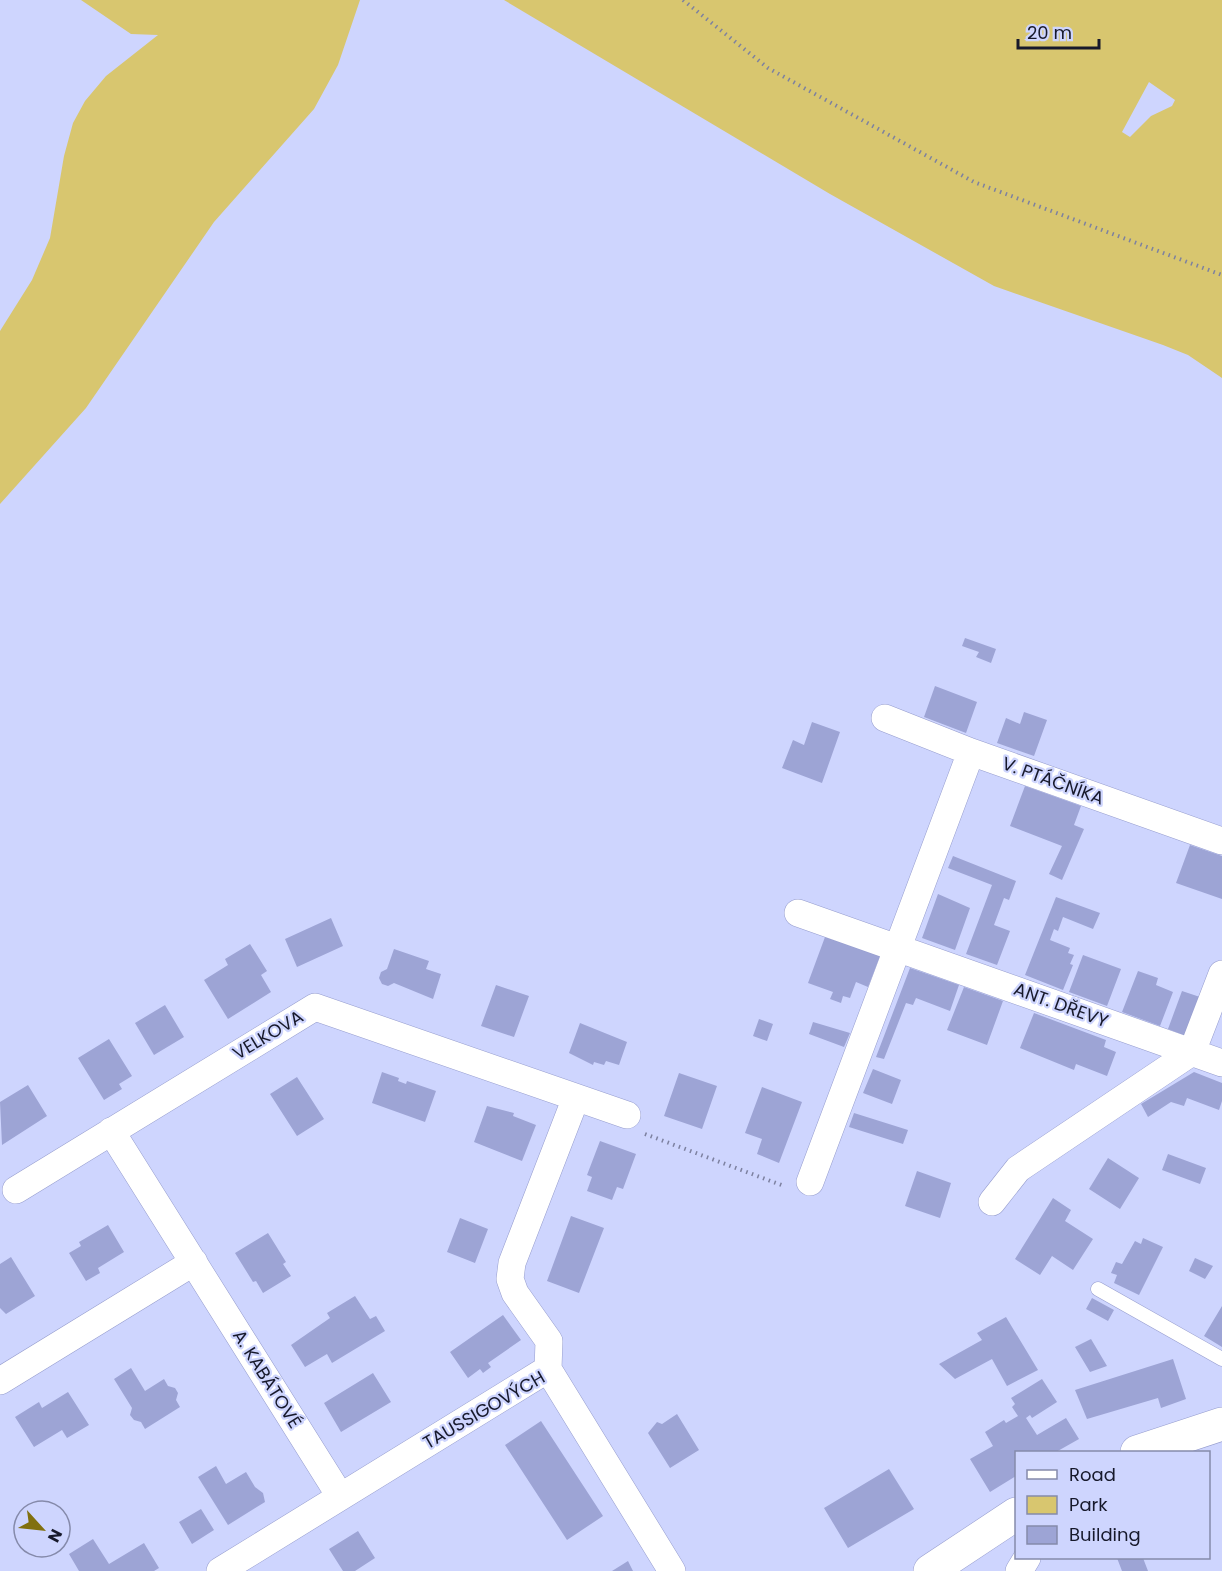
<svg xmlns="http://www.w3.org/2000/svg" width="1222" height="1571" font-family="Poppins,sans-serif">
<rect width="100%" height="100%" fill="#ced5fe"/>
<!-- green -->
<path fill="#d8c66f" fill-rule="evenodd" d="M81 0H360L338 65 314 109 214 222 86 408 0 504V331L32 280 50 238 64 156 73 123 85 101 106 76 158 35 131 34Z
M504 0H1222V378L1188 355 1163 345 994 286 830 194ZM1149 82 1175 100 1172 106 1151 116 1130 137 1122 132Z"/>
<!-- building -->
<path fill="#9da4d5" d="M965 638 996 649 991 663 976 657 979 652 962 646Z
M935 686 977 702 966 733 924 717Z
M1024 712 1047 720 1034 756 997 743 1006 718 1020 724Z
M812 722 840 732 822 783 782 768 793 740 804 745Z
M1025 786 1081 806 1074 825 1084 829 1062 880 1049 874 1062 846 1010 826Z
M1190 845 1222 856V899L1176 883Z
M953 856 1016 881 1009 900 1004 898 994 925 1010 931 997 965 966 954 992 885 948 868Z
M938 894 970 908 955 950 922 938Z
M1056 897 1100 913 1093 929 1063 917 1058 931 1054 929 1050 940 1070 948 1068 953 1074 955 1070 964 1073 965 1063 990 1025 975Z
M331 918 343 946 297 967 285 939Z
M825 937 880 956 868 987 856 982 850 998 843 996 841 1003 830 999 833 992 808 983Z
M250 944 267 971 261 975 271 992 228 1019 204 980 228 965 225 959Z
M394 949 429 961 426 969 441 974 433 999 394 983 388 986 382 984 379 978 381 972 387 969Z
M1083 955 1121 969 1107 1006 1069 992Z
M910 968 959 985 950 1011 916 998 913 1005 906 1003 884 1059 876 1057Z
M1138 971 1158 978 1156 985 1173 992 1160 1026 1122 1012Z
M496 985 529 996 514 1037 481 1026Z
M964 987 1003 1001 987 1045 947 1030Z
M1182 991 1200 997 1186 1036 1168 1029Z
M165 1005 184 1037 154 1055 135 1023Z
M1034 1013 1106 1040 1104 1047 1116 1052 1107 1076 1076 1064 1074 1070 1020 1048Z
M759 1019 773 1024 767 1041 753 1036Z
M813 1022 850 1033 844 1047 809 1034Z
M580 1023 627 1042 619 1065 606 1061 604 1065 594 1062 593 1065 569 1053Z
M109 1039 132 1076 119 1084 122 1089 104 1100 78 1058Z
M873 1069 901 1080 892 1104 863 1093Z
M382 1072 399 1078 398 1081 406 1084 407 1081 436 1091 425 1122 372 1103Z
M1194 1072 1222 1083V1101L1219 1110 1187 1098 1184 1106 1171 1102 1148 1117 1141 1104Z
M679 1073 717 1086 702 1129 664 1116Z
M297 1077 324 1119 297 1136 270 1094Z
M28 1085 47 1116 2 1145 0 1102Z
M762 1087 802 1102 779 1163 757 1154 762 1139 745 1133Z
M487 1106 514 1113 513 1116 536 1125 522 1161 474 1142Z
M854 1113 908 1130 903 1144 849 1127Z
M600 1141 636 1154 623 1189 617 1187 612 1200 587 1191 592 1177 587 1175Z
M1168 1154 1206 1168 1200 1184 1162 1170Z
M1108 1158 1139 1178 1120 1209 1089 1189Z
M917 1171 951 1183 940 1218 905 1206Z
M1053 1198 1071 1210 1065 1221 1093 1239 1073 1270 1052 1256 1040 1275 1015 1259Z
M571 1216 604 1228 579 1293 547 1281Z
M460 1218 488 1229 475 1263 447 1252Z
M108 1225 124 1252 98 1268 100 1273 86 1281 69 1253 81 1246 79 1242Z
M268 1233 286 1262 283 1264 291 1276 263 1293 256 1281 253 1282 235 1253Z
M1143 1238 1163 1247 1139 1295 1114 1283 1117 1275 1111 1273 1116 1262 1122 1264 1135 1241 1141 1244Z
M11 1257 35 1296 6 1314 0 1308V1264Z
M1195 1258 1213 1266 1205 1279 1189 1271Z
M355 1296 370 1319 376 1316 385 1331 332 1363 327 1354 305 1367 291 1345 330 1318 327 1313Z
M1092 1298 1114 1310 1108 1321 1086 1309Z
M1222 1306V1347L1204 1336Z
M503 1315 521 1340 488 1363 491 1367 483 1373 480 1369 468 1378 450 1352Z
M1006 1317 1038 1370 1007 1386 992 1359 955 1379 939 1364 982 1340 977 1333Z
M1091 1339 1107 1366 1090 1372 1075 1347Z
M1173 1359 1186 1399 1161 1408 1158 1398 1087 1419 1075 1390Z
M131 1368 145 1391 164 1379 168 1386 175 1388 178 1393 176 1400 180 1407 145 1429 141 1422 134 1420 130 1415 132 1408 114 1379Z
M373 1373 391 1402 341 1432 324 1403Z
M1042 1379 1057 1402 1032 1418 1030 1415 1026 1418 1037 1435 1066 1418 1079 1439 1056 1452H1016V1476L990 1492 970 1459 993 1446 985 1432 1004 1420 1006 1423 1018 1416 1012 1407 1015 1404 1011 1398Z
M68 1392 89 1425 67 1438 62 1430 34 1447 15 1417 39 1402 42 1408Z
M677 1414 699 1450 670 1468 648 1433 657 1422 662 1424Z
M541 1421 603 1516 567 1540 505 1445Z
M216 1466 226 1484 246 1472 255 1487 263 1493 265 1502 228 1525 198 1477Z
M889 1469 914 1509 848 1548 824 1508Z
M201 1509 214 1530 192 1544 179 1522Z
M358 1531 375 1558 355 1571H343L329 1549Z
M93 1539 109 1564 144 1543 159 1568 154 1571H79L69 1554Z
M1117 1558H1143L1148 1571H1122Z
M628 1561 633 1571H612Z"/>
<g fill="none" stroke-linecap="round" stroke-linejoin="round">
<!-- service casing -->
<g stroke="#969dce" stroke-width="15">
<path id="service" d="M1098 1289 1222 1359"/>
</g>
<!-- minor casing -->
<g stroke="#969dce" stroke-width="28">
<path id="minor" d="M885 718 971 752 1222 841
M798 913 1222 1063
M111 1131 340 1496
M810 1182 971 752
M16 1190 315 1007 627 1115
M992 1202 1018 1169 1192 1052 1222 974
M548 1369 549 1341 515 1293 510 1279 512 1263 575 1100
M548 1369 672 1571
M0 1381 194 1262
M220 1571 548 1369
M1019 1571 1027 1558"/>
</g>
<!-- tertiary casing -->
<g stroke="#969dce" stroke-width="34">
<path id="tertiary" d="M1137 1452 1222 1424
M930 1571 1016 1514"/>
</g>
<!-- path -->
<path stroke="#7d81a0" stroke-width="4" stroke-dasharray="1.5 4.5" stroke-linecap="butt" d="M683 0 768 68 974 182 1222 275
M645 1134 784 1186"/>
<!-- service -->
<use href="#service" stroke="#fff" stroke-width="14"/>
<!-- minor -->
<use href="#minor" stroke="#fff" stroke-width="27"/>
<!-- tertiary -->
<use href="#tertiary" stroke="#fff" stroke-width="33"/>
</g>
<g text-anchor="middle" stroke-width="4.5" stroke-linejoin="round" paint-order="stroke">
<!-- street labels -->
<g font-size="18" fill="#17192b" stroke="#ced5fe">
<text transform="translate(1053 781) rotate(20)" y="6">V. PTÁČNÍKA</text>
<text transform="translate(1061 1005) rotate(20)" y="6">ANT. DŘEVY</text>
<text transform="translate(268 1035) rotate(-31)" y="6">VELKOVA</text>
<text transform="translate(267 1379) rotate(58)" y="6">A. KABÁTOVÉ</text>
<text transform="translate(484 1410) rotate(-30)" y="6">TAUSSIGOVÝCH</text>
</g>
</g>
<!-- legend -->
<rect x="1015" y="1451" width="195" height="108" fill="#ced5fe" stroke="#858aaa" stroke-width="1.5"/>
<rect x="1027" y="1470" width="30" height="9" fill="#ffffff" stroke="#858aaa" stroke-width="1.5"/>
<text x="1069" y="1481" font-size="18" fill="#17192b">Road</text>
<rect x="1027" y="1496" width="30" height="18" fill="#d8c66f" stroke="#858aaa" stroke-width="1.5"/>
<text x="1069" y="1511" font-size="18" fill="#17192b">Park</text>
<rect x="1027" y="1526" width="30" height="18" fill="#9da4d5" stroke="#858aaa" stroke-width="1.5"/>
<text x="1069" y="1541" font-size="18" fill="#17192b">Building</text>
<!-- north arrow -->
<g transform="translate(42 1529) rotate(117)"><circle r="28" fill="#ced5fe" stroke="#858aaa" stroke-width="1.5"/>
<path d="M0-4.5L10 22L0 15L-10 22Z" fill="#81700f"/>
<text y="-9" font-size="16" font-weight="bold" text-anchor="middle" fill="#17192b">N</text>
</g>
<!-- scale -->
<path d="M1018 39v9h81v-9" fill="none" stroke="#17192b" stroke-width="3"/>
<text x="1027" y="39" font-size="18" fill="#17192b" stroke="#ced5fe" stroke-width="4.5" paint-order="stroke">20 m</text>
</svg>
